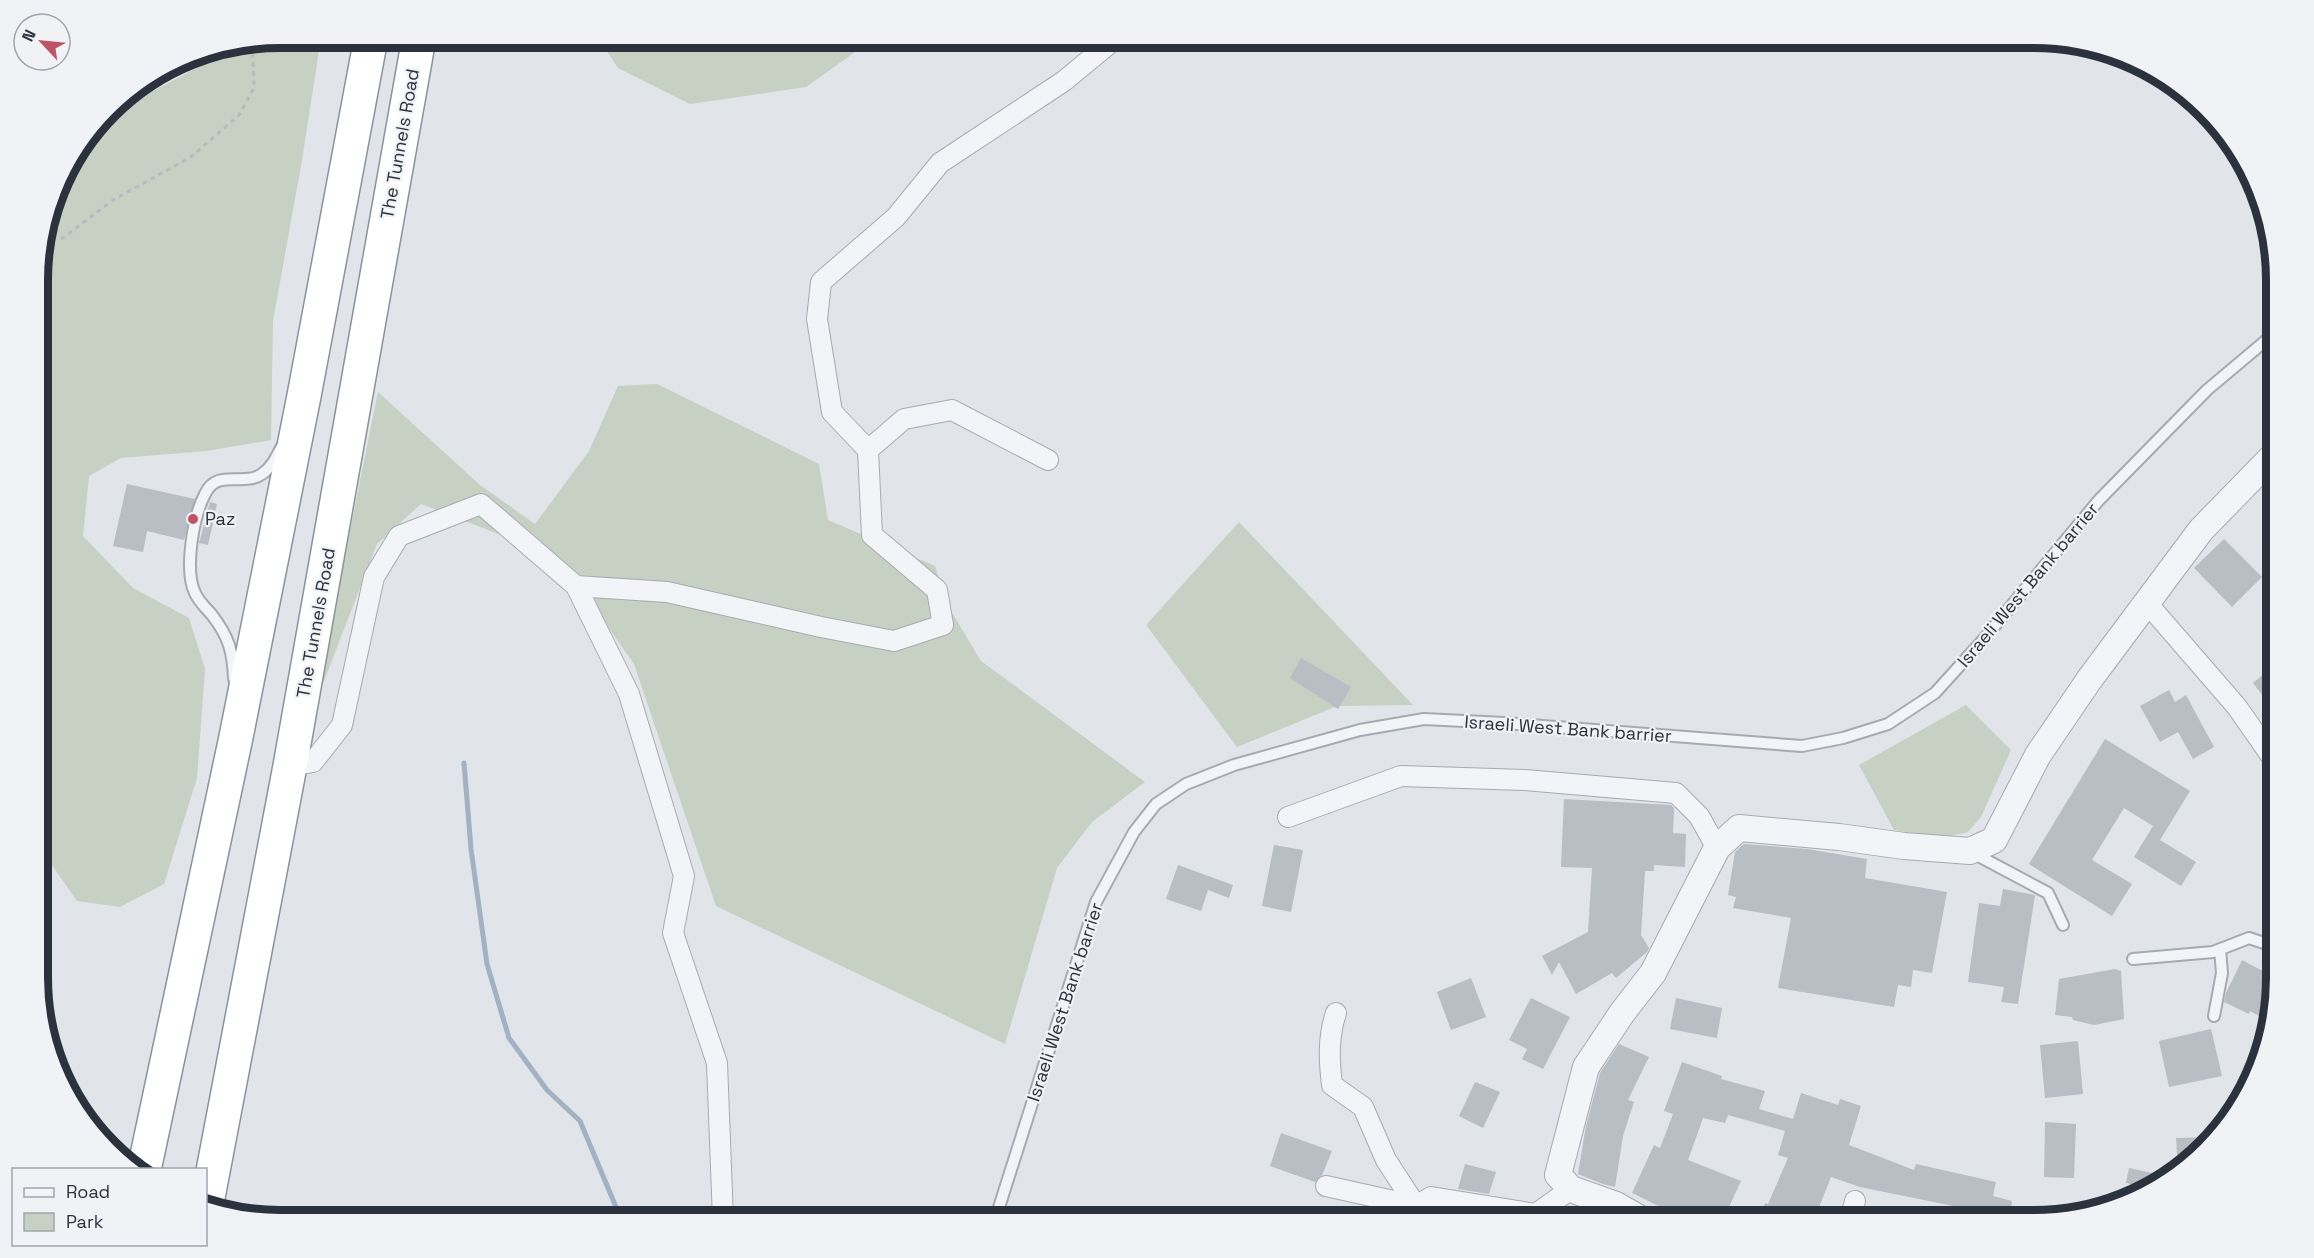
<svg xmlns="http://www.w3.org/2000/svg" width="2314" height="1258" font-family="'Space Grotesk',sans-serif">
<rect width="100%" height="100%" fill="#e1e4e8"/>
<!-- green -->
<path fill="#c7d1c3" d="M280 38H321L302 160 273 321 271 440 206 451 121 458 89 476 83 536 133 588 189 618 205 669 197 778 164 884 120 907 77 901 40 848V249L63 173 106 116 238 46Z
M598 38H875L806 87 690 104 618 68Z
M657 384 819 464 828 520 935 566 948 606 981 661 1145 782 1092 822 1057 868 1005 1044 716 906 634 664 560 558 421 504 377 544 314 707 378 392 480 485 535 524 589 451 618 386Z
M1239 522 1413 705 1337 706 1237 747 1146 625Z
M1966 705 2011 750 1981 817 1968 832 1943 838 1894 830 1859 765Z"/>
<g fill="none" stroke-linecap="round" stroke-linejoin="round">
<!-- stream -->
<path stroke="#a0b2c4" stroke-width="5" d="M464 763 471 849 487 964 509 1038 547 1090 580 1121 616 1207 617 1220"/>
</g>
<!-- building -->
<path fill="#b9bdc4" d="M127 484 195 499 184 540 147 531 143 552 113 546Z
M210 502 217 504 208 545 199 543Z
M2224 539 2262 577 2232 607 2194 568Z
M1301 658 1351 687 1338 709 1290 678Z
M2276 664V713L2253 683Z
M2169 690 2175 702 2186 695 2214 747 2193 759 2178 732 2160 742 2140 706Z
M2105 739 2190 791 2160 840 2196 862 2181 886 2134 857 2153 826 2124 808 2092 860 2132 884 2112 916 2029 864Z
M1564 799 1671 805 1674 808 1673 833 1686 834 1685 867 1654 865V871H1645L1641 935 1649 948 1647 952 1616 978 1612 973 1576 994 1559 962 1552 975 1542 956 1588 932 1592 868 1561 867Z
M1744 844 1807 849 1867 859 1865 878 1947 892 1932 973 1913 970 1911 987 1898 985 1894 1007 1778 988 1791 918 1733 908 1736 897 1728 895 1735 852Z
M1274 845 1303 850 1291 912 1262 906Z
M1178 865 1233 885 1229 898 1208 890 1201 911 1166 899Z
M2003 889 2035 895 2018 1004 2001 1002 2004 987 1968 982 1979 903 2000 906Z
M2242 960 2276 978V993L2268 1021 2250 1011 2249 1014 2224 1002 2226 993Z
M2115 969 2121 971 2124 1019 2094 1025 2073 1020 2072 1017 2055 1015 2059 979Z
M1471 978 1486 1017 1451 1030 1437 992Z
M1531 998 1570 1017 1543 1069 1522 1059 1527 1049 1509 1040Z
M1676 998 1722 1008 1717 1038 1670 1029Z
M2211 1029 2222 1076 2169 1087 2159 1041Z
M2078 1041 2083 1094 2045 1098 2040 1045Z
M1619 1044 1649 1057 1628 1100 1634 1102 1623 1136 1615 1187 1603 1184 1578 1174 1586 1126 1600 1073Z
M1682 1062 1722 1076 1721 1079 1765 1091 1759 1109 1793 1119 1801 1093 1838 1105 1840 1099 1861 1106 1849 1145 1914 1170 1916 1164 1996 1182 1993 1196 2012 1201 2009 1220H1966L1968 1209 1860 1187 1831 1177 1814 1220H1759L1765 1203 1768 1204 1788 1158 1778 1155 1785 1131 1728 1115 1725 1123 1703 1118 1688 1160 1741 1181 1723 1220H1687L1632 1193 1654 1145 1660 1148 1673 1114 1664 1111Z
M1475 1082 1500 1092 1483 1128 1459 1116Z
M2045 1122 2076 1124 2074 1178 2044 1177Z
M1281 1133 1332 1151 1322 1175 1315 1182 1270 1166Z
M2215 1137 2206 1149 2178 1171 2176 1138Z
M1465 1164 1496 1172 1489 1194 1458 1189Z
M2129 1168 2170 1177 2152 1189 2126 1183Z"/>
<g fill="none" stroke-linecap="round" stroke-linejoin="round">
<!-- service casing -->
<g stroke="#a7abb1" stroke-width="14">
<path id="service" d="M234 679C233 652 229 637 212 615 206 608 199 602 195 593 184 570 193 517 205 494 217 468 243 487 262 474 271 468 276 458 281 448
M1973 853 2048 893 2063 925
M2133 959 2213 952 2249 938 2276 947
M2214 1016 2222 973 2220 949
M995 1220 1096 902 1134 832 1156 804 1186 784 1234 765 1360 730 1424 719 1504 723 1802 746 1843 738 1888 724 1935 693 1983 640 2099 500 2207 390 2276 332"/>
</g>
<!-- minor casing -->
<g stroke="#a7abb1" stroke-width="22">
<path id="minor" d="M868 450 832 412 817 319 821 282 896 217 940 163 1064 81 1116 38
M576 586 629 694 684 876 673 933 717 1063 723 1220
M2147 603 2237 707 2276 763
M290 766 313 762 342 725 374 577 399 536 481 504 576 586 667 592 821 627 894 641 943 625 937 590 872 535 868 450 904 419 952 410 1048 460
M1288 817 1401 776 1525 780 1676 793 1699 816 1717 848
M1336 1013C1328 1037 1329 1060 1332 1085L1363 1107 1386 1160 1416 1206
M1326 1186 1416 1206
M1399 1220 1405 1213 1431 1197 1536 1214 1571 1189
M1850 1220 1855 1201"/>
</g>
<!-- tertiary casing -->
<g stroke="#a7abb1" stroke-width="28">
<path id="tertiary" d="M1642 1220 1616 1205 1571 1189 1558 1175 1586 1067 1622 1013 1653 973 1717 848 1739 828 1839 837 1904 846 1970 851 1994 840 2038 755 2089 680 2201 530 2276 453"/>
</g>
<!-- trunk casing -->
<g stroke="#8a929d" stroke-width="36">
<path id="trunk" d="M144 1170 236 737 304 396 371 38
M206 1208 290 766 419 38"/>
</g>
<!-- path -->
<path stroke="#b7babf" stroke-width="3" stroke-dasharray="4.5 4.5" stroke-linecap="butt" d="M44 236 47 239 63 238 113 200 191 157 239 115 254 88 253 58 249 44"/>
<!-- service -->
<use href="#service" stroke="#f3f4f7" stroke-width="10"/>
<!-- minor -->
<use href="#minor" stroke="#f3f4f7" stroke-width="20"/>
<!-- tertiary -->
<use href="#tertiary" stroke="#f3f4f7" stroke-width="26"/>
<!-- trunk -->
<use href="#trunk" stroke="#fff" stroke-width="33"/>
</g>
<!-- markers -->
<circle fill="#be5466" stroke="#f0f2f5" stroke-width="2" cx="193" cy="519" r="6"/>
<g text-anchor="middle" stroke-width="4.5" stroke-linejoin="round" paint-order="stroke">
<!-- street labels -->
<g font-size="18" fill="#2b323d" stroke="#f0f2f5">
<text transform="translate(400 144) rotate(-80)" y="6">The Tunnels Road</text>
<text transform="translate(2028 585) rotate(-50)" y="6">Israeli West Bank barrier</text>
<text transform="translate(316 623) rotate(-80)" y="6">The Tunnels Road</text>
<text transform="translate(1568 729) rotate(4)" y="6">Israeli West Bank barrier</text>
<text transform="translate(1065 1002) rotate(-72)" y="6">Israeli West Bank barrier</text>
</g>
<!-- poi labels -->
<g font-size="18" fill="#2b323d" stroke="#f0f2f5" text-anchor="start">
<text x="205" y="525">Paz</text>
</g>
</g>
<!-- crop -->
<path d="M0 0H2314V1258H0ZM280 48H2034A232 232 0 0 1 2266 280V978A232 232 0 0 1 2034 1210H280A232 232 0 0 1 48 978V280A232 232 0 0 1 280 48Z" fill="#f0f2f5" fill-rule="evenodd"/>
<path fill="none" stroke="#2b323d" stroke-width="8" d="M280 48H2034A232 232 0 0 1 2266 280V978A232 232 0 0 1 2034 1210H280A232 232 0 0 1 48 978V280A232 232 0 0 1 280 48Z"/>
<!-- legend -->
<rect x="12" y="1168" width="195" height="78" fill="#f0f2f5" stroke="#a1a5ab" stroke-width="1.5"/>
<rect x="24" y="1188" width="30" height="9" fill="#f3f4f7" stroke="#a1a5ab" stroke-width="1.5"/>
<text x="66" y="1198" font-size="18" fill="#2b323d">Road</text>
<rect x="24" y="1213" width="30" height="18" fill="#c7d1c3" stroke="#a1a5ab" stroke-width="1.5"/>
<text x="66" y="1228" font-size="18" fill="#2b323d">Park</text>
<!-- north arrow -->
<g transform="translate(42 42) rotate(296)"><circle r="28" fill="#f0f2f5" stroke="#a1a5ab" stroke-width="1.5"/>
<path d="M0-4.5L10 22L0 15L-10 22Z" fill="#be5466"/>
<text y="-9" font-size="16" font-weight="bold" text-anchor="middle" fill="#2b323d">N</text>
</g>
</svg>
